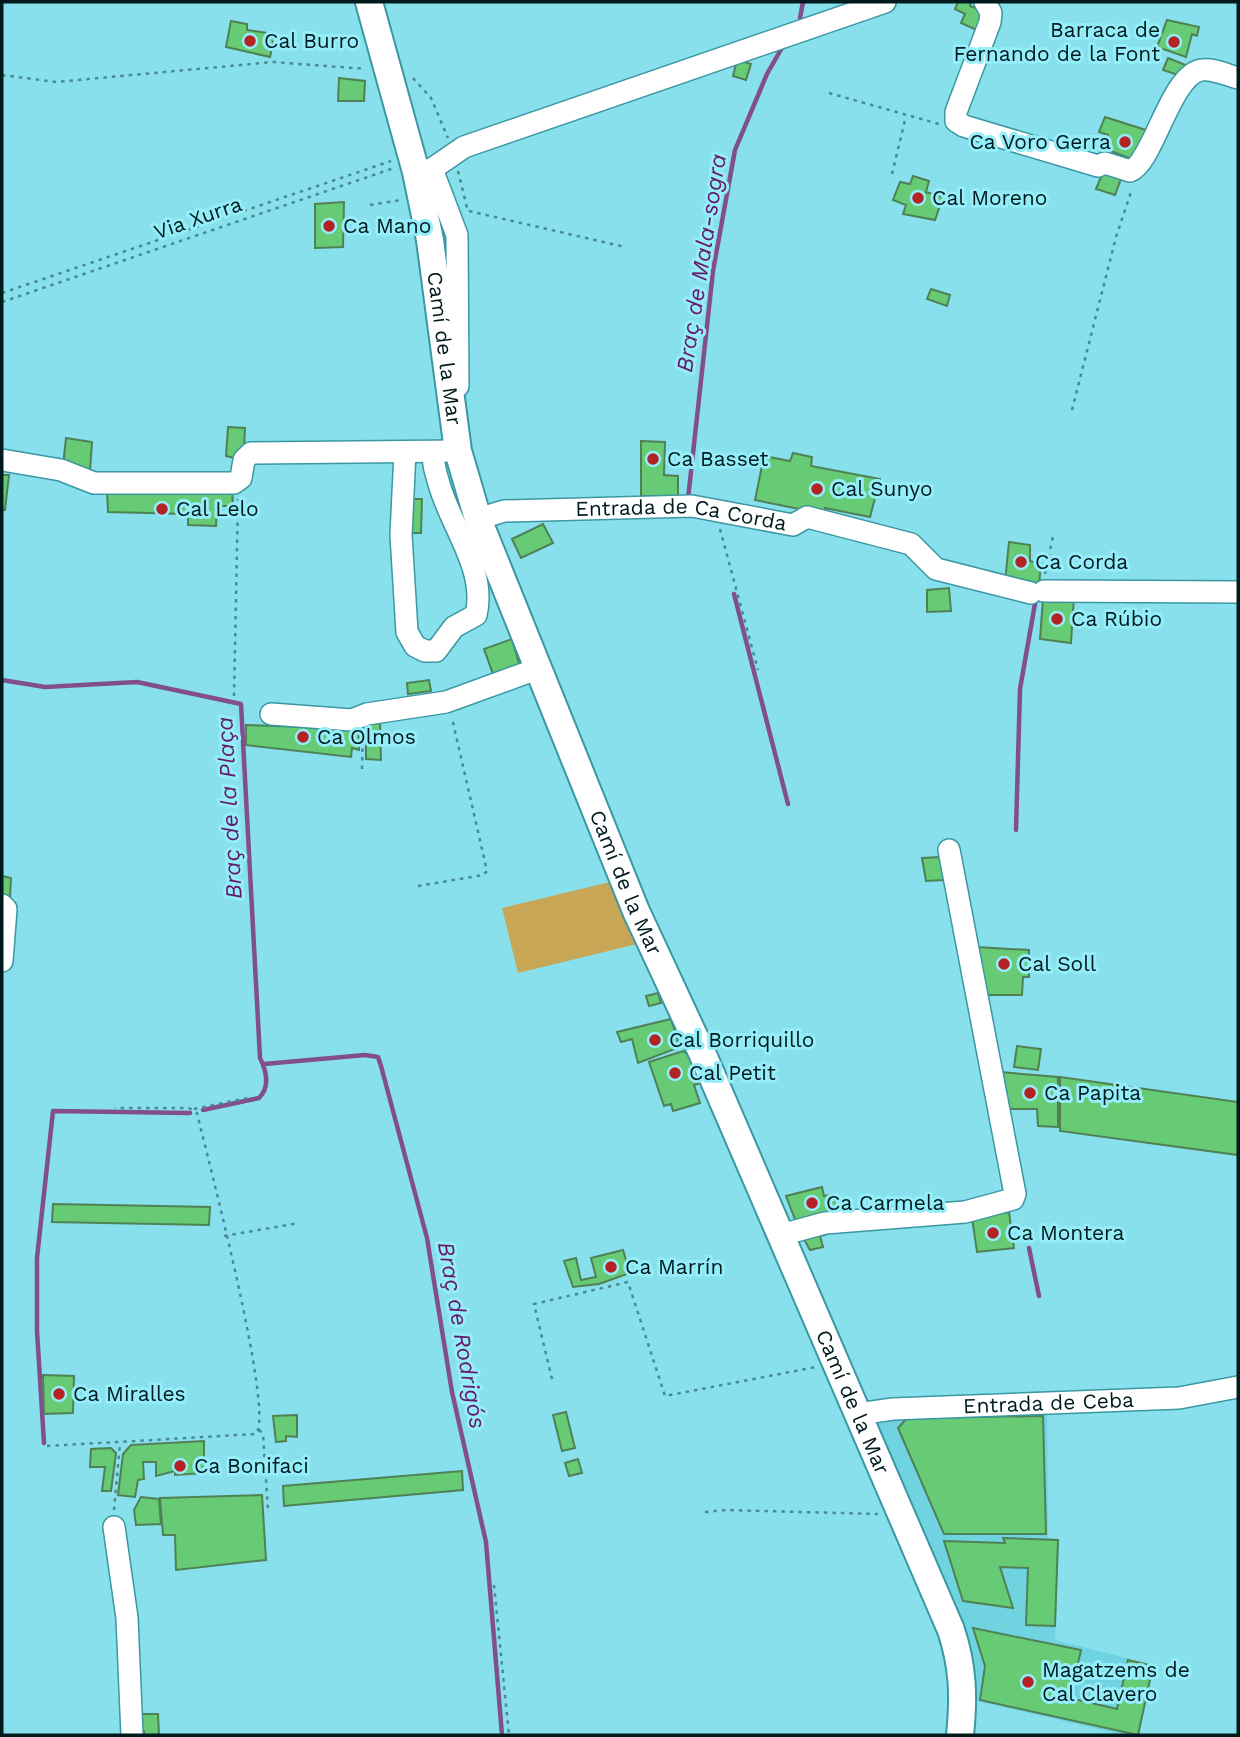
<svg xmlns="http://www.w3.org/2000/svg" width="1240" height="1737" font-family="'Work Sans',sans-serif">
<rect width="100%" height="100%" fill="#87e0ec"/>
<!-- built -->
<path fill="#6fd3e0" d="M1047 1404 1048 1538 1059 1540 1055 1640 1154 1665 1139 1735H1123L964 1698 858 1414Z"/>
<!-- green -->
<path fill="#c7a656" d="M610 882 637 944 518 973 502 908Z"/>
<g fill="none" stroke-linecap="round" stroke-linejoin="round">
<!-- stream -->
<path stroke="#824f8c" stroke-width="4.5" d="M800 18 803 2
M688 499 713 271 735 150 767 74 783 46
M734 594 788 804
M2 680 45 687 137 682 241 704 260 1058C266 1070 271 1086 259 1098L203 1110
M1016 830 1020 689 1036 598
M264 1064 365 1055 378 1057 381 1066 427 1238 452 1392 486 1542 502 1735
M1029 1248 1039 1296
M44 1443 37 1331V1258L53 1111 190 1113"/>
</g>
<!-- building -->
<path fill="#67ca74" stroke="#4f8154" stroke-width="2" d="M958 2H971L970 6 988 12 979 31 961 23 965 14 955 9Z
M1167 20 1199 27 1197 36 1192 34 1186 57 1157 47Z
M231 21 247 24V30L275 34 270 57 226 47Z
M1168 58 1188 66 1181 76 1163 70Z
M737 60 751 64 746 80 733 76Z
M339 78 365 81 364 101H338Z
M1105 117 1149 131 1137 161 1105 149 1108 135 1099 132Z
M1104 170 1122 176 1115 195 1096 189Z
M913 176 929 181 926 192 943 197 935 220 903 214 906 205 893 200 900 182 910 184Z
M344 202 343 247 315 248V204Z
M931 289 950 295 947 306 927 299Z
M228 427 245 428 244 450 238 459 226 456Z
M66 438 92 442 90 470 63 466Z
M641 441 665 442 664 475 678 476V497L641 496Z
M793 453 812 457 811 466 880 479 870 517 825 508 824 514 755 500 764 456 790 461Z
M2 475H9L5 510H2Z
M232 488 233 506H217L216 526 188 525V514L108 512 107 492Z
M410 499H422L421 533H408Z
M543 524 553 543 521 558 512 539Z
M1009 542 1030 545V561L1041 564 1039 585 1005 582Z
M949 588 951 611 927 612V590Z
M1074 597 1071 643 1040 639 1043 599Z
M512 639 520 667 493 674 484 649Z
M429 680 431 691 408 694 407 683Z
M380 720 381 760 366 759V721Z
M246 725 359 729V750L352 748 351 757 246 745Z
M941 857 944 880 926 881 922 858Z
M2 876 11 878 10 898 2 897Z
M976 947 1029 950V977H1023L1022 995H987Z
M658 993 661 1003 649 1006 646 996Z
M671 1019 680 1047 638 1063 632 1039 621 1042 617 1032Z
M1017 1046 1041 1049 1038 1070 1014 1067Z
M683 1051 698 1062 692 1063 701 1083 694 1085 700 1103 673 1111 671 1104 664 1106 649 1062Z
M1000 1072 1058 1077V1127L1038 1126 1037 1109H1005Z
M1060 1077 1238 1102V1155L1060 1131Z
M822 1187 824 1196 834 1194 837 1210 796 1222 786 1196Z
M53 1204 210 1207 209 1225 52 1222Z
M1009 1212 1014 1248 977 1252 972 1218Z
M824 1228 825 1235 820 1236 823 1247 810 1250 801 1234Z
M623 1250 630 1273 599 1284 573 1287 564 1261 576 1258 581 1280 596 1277 591 1258Z
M43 1375 74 1376 73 1413 44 1414Z
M566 1412 575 1448 562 1451 553 1415Z
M297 1415V1437L286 1436V1441L276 1442 273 1416Z
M1043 1416 1046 1534H944L898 1428 907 1418Z
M204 1441V1473L175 1475V1471L156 1476V1462H143L144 1479 138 1480 135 1497 118 1495 123 1454 131 1445Z
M111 1448 116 1453 111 1491H102L105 1467H90L91 1449Z
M578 1459 582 1473 569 1476 565 1463Z
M462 1471 463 1490 284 1506 283 1486Z
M262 1495 266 1560 176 1570 175 1535H163L160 1498Z
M141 1497 159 1499 161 1524 136 1525 134 1510Z
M1003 1538 1058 1540 1055 1626 1026 1625 1028 1568 1000 1567 1013 1608 963 1601 944 1541 1005 1543Z
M973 1628 1081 1650 1070 1698 1117 1709 1128 1660 1153 1666 1138 1735 980 1700 985 1666Z
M136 1714H158L159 1735H144V1731H137Z"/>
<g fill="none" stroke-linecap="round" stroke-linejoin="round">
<!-- minor casing -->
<g stroke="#3b97a3" stroke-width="24">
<g id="minor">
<path d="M985 2 991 13 990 22 956 112V121L964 126 1098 166 1105 163 1130 171C1153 163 1170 76 1201 70 1212 68 1227 75 1238 78"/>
<path d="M432 169 457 235 458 386"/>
<path d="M416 172 432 169 464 147 885 2"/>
<path d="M405 452 401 535 407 632 415 646 425 651H436L454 627 476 615C487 570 451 527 439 484 436 473 432 463 434 452"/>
<path d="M2 460 61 470 94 483H234L241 478 244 460 251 453 458 451"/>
<path id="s1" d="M478 519 504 511 692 506 793 525 807 517 911 544 936 569 1031 593"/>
<path d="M1044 591 1238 592"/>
<path d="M271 714 352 720 367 714 446 702 537 669"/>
<path d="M2 905 6 909 2 961"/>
<path d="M781 1235 825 1223 965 1212 1013 1199 1015 1194 949 850"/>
<path id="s2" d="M858 1414 893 1409 1179 1398 1238 1387"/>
<path d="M114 1527 127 1618 132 1735"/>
</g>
</g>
<!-- major casing -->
<g stroke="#3b97a3" stroke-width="30">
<g id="major">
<path id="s3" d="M369 2 416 172 430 240 458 451 478 519 636 911 703 1055 951 1630C963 1666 964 1697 960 1735"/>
</g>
</g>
<!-- path -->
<path stroke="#4c8a92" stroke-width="2.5" stroke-dasharray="3.5 5" stroke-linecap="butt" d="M2 75 56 82 273 62 366 69
M413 78 431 98 448 138
M829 93 939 124
M458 171 468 212
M892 174 906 116
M370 205 401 200
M469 211 625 247
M2 293 391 161
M2 302 394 168
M1072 410 1116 237 1132 189
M720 529 758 670
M1045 574 1053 536
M234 696 238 499
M362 769 363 733
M418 886 483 875 487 871 452 718
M194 1109 247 1098
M224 1236 299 1223
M552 1379 534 1304 628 1282 665 1396 816 1367
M259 1430 263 1434 268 1510
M47 1446 256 1434C275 1412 207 1156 197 1113L189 1108H115
M114 1510 120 1443
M705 1512 726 1510 878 1514
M494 1585 509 1735"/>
<!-- minor -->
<use href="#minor" stroke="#fff" stroke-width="21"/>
<!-- major -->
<use href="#major" stroke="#fff" stroke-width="26"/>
</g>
<!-- markers -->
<g fill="#b32323" stroke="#94edf9" stroke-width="2.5">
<circle cx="250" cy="41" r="7"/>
<circle cx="1174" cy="42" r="7"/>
<circle cx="1125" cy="142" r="7"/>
<circle cx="918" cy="198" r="7"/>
<circle cx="329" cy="226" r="7"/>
<circle cx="653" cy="459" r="7"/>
<circle cx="817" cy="489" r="7"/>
<circle cx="162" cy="509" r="7"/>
<circle cx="1021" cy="562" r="7"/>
<circle cx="1057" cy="619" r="7"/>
<circle cx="303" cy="737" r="7"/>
<circle cx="1004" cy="964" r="7"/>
<circle cx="655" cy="1040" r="7"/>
<circle cx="675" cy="1073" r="7"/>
<circle cx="1030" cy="1093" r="7"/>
<circle cx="812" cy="1203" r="7"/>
<circle cx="993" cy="1233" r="7"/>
<circle cx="611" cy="1267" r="7"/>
<circle cx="59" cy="1394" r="7"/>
<circle cx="180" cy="1466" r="7"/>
<circle cx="1028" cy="1682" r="7"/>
</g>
<g text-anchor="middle" stroke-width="6" stroke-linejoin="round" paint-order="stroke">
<!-- poi labels -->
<g font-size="21" fill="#001a1d" stroke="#94edf9" text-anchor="start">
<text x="1160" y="37" text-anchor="end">Barraca de<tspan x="1160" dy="24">Fernando de la Font</tspan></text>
<text x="264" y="48">Cal Burro</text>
<text x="1111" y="149" text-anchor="end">Ca Voro Gerra</text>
<text x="932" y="205">Cal Moreno</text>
<text x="343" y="233">Ca Mano</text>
<text x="667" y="466">Ca Basset</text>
<text x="831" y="496">Cal Sunyo</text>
<text x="176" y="516">Cal Lelo</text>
<text x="1035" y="569">Ca Corda</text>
<text x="1071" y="626">Ca Rúbio</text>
<text x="317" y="744">Ca Olmos</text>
<text x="1018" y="971">Cal Soll</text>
<text x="669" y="1047">Cal Borriquillo</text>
<text x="689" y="1080">Cal Petit</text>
<text x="1044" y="1100">Ca Papita</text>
<text x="826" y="1210">Ca Carmela</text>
<text x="1007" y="1240">Ca Montera</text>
<text x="625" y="1274">Ca Marrín</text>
<text x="73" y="1401">Ca Miralles</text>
<text x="194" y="1473">Ca Bonifaci</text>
<text x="1042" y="1677">Magatzems de<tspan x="1042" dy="24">Cal Clavero</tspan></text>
</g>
<!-- street labels -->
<g font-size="21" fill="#001a1d" stroke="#94edf9">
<text transform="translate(198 218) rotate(-19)" y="7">Via Xurra</text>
<text dy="7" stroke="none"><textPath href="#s3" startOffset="355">Camí de la Mar</textPath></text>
<text dy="7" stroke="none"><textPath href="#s1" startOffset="205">Entrada de Ca Corda</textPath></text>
<text dy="7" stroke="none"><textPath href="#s3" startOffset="922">Camí de la Mar</textPath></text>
<text dy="7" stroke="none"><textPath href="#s3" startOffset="1489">Camí de la Mar</textPath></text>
<text dy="7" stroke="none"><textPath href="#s2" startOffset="191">Entrada de Ceba</textPath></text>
</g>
<!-- water labels -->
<g font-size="23" font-style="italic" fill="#661968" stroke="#94edf9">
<text transform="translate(701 263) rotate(-81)" y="8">Braç de Mala-sogra</text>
<text transform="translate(229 808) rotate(-93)" y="8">Braç de la Plaça</text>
<text transform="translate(462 1335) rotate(80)" y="8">Braç de Rodrigós</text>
</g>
</g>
<!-- border -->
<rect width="1240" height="1737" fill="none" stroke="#001a1d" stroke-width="7"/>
</svg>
